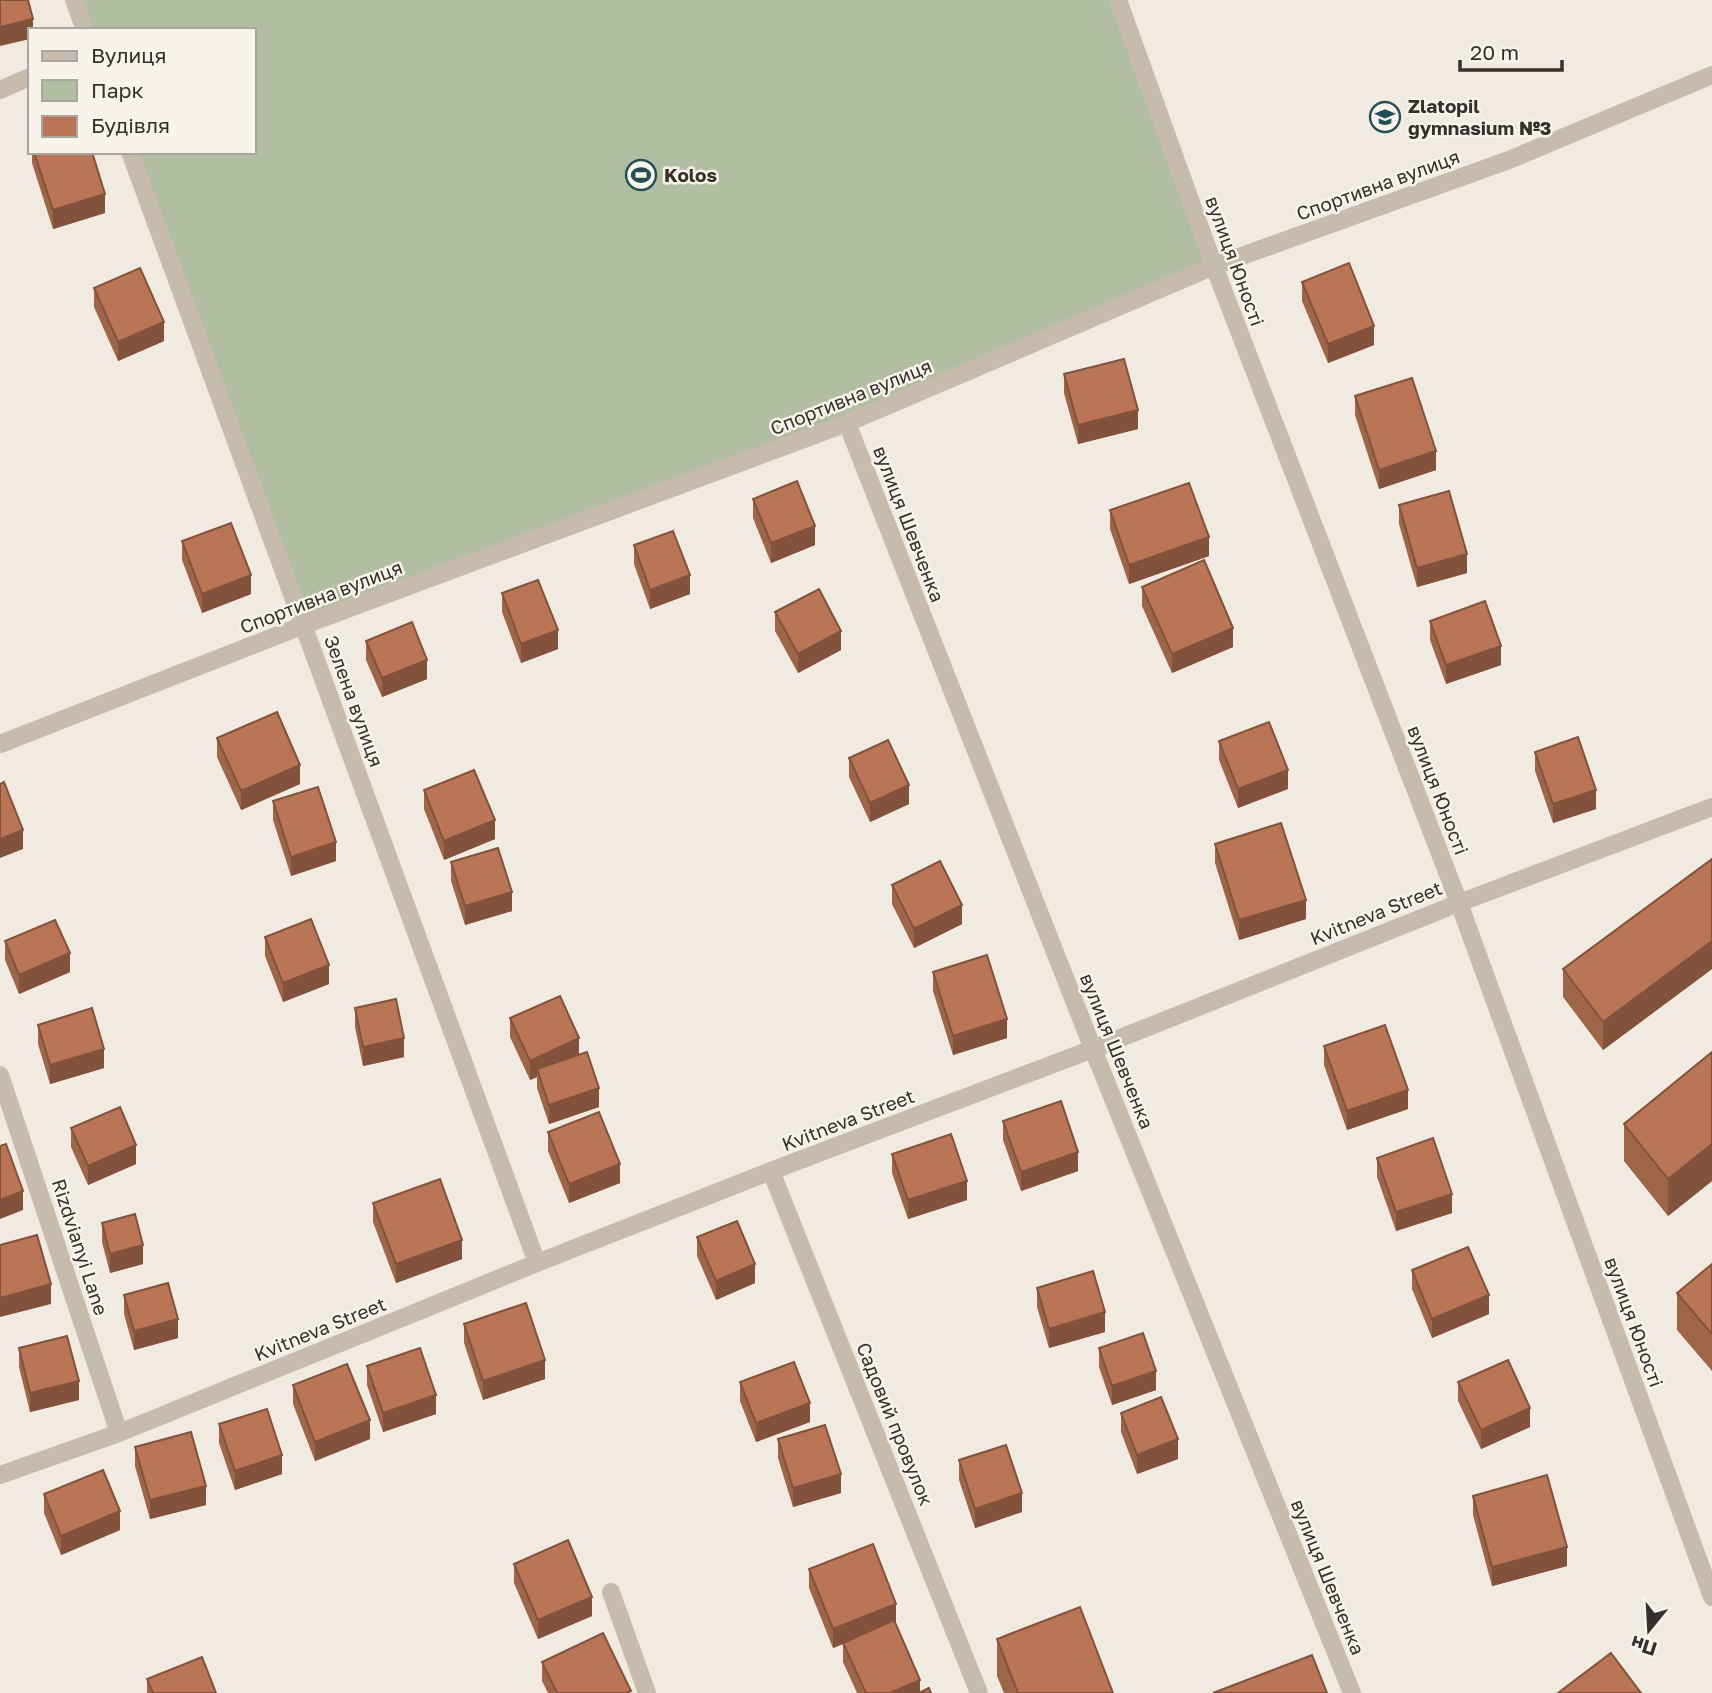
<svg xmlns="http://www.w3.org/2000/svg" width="1712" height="1693" font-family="'Golos Text',sans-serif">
<rect width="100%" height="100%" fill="#f0eae0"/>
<!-- green -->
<path fill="#b2bea1" d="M74 0H1118L1214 266 847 423 304 625 130 152H254V30H85Z"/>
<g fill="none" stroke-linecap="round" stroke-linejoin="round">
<!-- minor -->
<path stroke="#c7bbad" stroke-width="18" d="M74 0 85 30
M1118 0 1214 266 1459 903 1712 1597
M0 90 30 77
M130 152 537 1263
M847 423 1093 1049 1352 1693
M0 744 304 625 847 423 1214 266 1509 160 1712 75
M0 1075 119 1433
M771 1171 979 1693
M0 1475 119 1433 537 1263 771 1171 1093 1049 1459 903 1712 807
M611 1592 647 1693"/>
</g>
<!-- wall -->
<path fill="#9f6549" d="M32 152H92L105 213 53 229 32 163Z
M1302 282 1374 345 1328 363 1302 301Z
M94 288 164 341 118 361 94 307Z
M1064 374 1138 429 1078 444 1064 393Z
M1355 396 1436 470 1379 489 1355 415Z
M753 499 815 545 771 563 753 518Z
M1399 505 1467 573 1417 587 1399 524Z
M1110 510 1209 556 1129 584 1110 529Z
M182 541 251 594 202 613 182 560Z
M634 545 690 594 650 609 634 564Z
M1142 587 1233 647 1172 673 1142 606Z
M502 593 558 649 521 663 502 612Z
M775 612 841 650 798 673 775 631Z
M1430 621 1501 665 1446 684 1430 640Z
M366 641 427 679 382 697 366 660Z
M217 738 300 784 241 810 217 757Z
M1219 741 1288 789 1238 808 1219 760Z
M1535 752 1596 809 1553 823 1535 771Z
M849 758 909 804 870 822 849 777Z
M424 790 495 839 444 860 424 809Z
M273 801 336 861 291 876 273 820Z
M1215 844 1306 919 1239 940 1215 863Z
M1712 859V969L1603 1050 1563 997V969Z
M451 862 512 911 465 925 451 881Z
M892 885 962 924 914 948 892 904Z
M265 937 329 984 283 1002 265 956Z
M5 941 70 972 19 994 5 960Z
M933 972 1007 1038 953 1055 933 991Z
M355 1008 404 1057 363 1066 355 1027Z
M510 1018 579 1055 599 1107 549 1124 537 1088V1077L530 1080 510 1037Z
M38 1025 104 1068 50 1084 38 1044Z
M1324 1046 1408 1109 1347 1130 1324 1065Z
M1712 1052V1181L1668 1216 1624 1161V1124Z
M1003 1121 1078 1171 1021 1191 1003 1140Z
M71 1128 136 1164 88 1185 71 1147Z
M548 1132 620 1183 569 1203 548 1151Z
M892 1154 967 1200 908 1219 892 1173Z
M1377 1158 1452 1213 1396 1231 1377 1177Z
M373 1203 462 1259 396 1283 373 1222Z
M102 1223 143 1264 110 1273 102 1242Z
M697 1237 755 1283 716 1300 697 1256Z
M1712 1264V1371L1677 1330V1293Z
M1412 1270 1489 1314 1432 1338 1412 1289Z
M1037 1288 1105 1332 1049 1348 1037 1307Z
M124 1295 178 1338 134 1350 124 1314Z
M464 1324 545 1379 483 1400 464 1343Z
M19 1348 79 1400 30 1412 19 1367Z
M1099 1348 1156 1390 1112 1405 1099 1367Z
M367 1366 436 1414 383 1432 367 1385Z
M740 1382 810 1422 756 1442 740 1401Z
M1458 1382 1530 1427 1481 1449 1458 1401Z
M293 1385 370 1439 315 1461 293 1404Z
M1121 1413 1178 1459 1137 1474 1121 1432Z
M219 1424 282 1474 235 1490 219 1443Z
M778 1439 841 1493 793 1507 778 1458Z
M135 1447 206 1505 150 1519 135 1466Z
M959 1460 1022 1512 975 1528 959 1480Z
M44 1494 120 1530 61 1555 44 1513Z
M1473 1496 1567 1566 1492 1586 1473 1515Z
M514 1564 592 1616 538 1639 514 1583Z
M809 1569 896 1623V1624L920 1692 931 1693H857L843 1662V1644L833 1648 809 1588Z
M997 1639 1113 1693H1004L997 1676Z
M542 1662 631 1693H548L542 1681Z
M147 1679 216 1693H147Z"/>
<!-- shaded-wall -->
<path fill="#82523c" d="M33 19V30H30V39L0 46V27Z
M105 194V213L53 229V210Z
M164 322V341L118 361V342Z
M1374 326V345L1328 363V344Z
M1138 410V429L1078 444V425Z
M1436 451V470L1379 489V470Z
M815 526V545L771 563V543Z
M1209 537V556L1129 584V565Z
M1467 554V573L1417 587V568Z
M251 575V594L202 613V594Z
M690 575V594L650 609V590Z
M1233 628V647L1172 673V654Z
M558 630V649L521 663V644Z
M841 631V650L798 673V654Z
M1501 646V665L1446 684V665Z
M427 660V679L382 697V678Z
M300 765V784L241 810V791Z
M1288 770V789L1238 808V789Z
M909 785V804L870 822V803Z
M1596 790V809L1553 823V804Z
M495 820V839L444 860V841Z
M23 830V849L0 858V839Z
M336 842V861L291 876V857Z
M512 892V911L465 925V906Z
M1306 900V919L1239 940V920Z
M962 905V924L914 948V929Z
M1712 941V969L1603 1050V1022Z
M70 953V972L19 994V975Z
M329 965V984L283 1002V983Z
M1007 1019V1038L953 1055V1036Z
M404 1038V1057L363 1066V1047Z
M579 1038V1057L537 1069V1077L530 1080V1061Z
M104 1049V1068L50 1084V1065Z
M599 1088V1107L549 1124V1105Z
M1408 1090V1109L1347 1130V1111Z
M1712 1144V1181L1668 1216V1179Z
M136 1145V1164L88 1185V1166Z
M1078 1152V1171L1021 1191V1172Z
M620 1164V1183L569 1203V1184Z
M967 1181V1200L908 1219V1200Z
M23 1191V1210L0 1219V1200Z
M1452 1194V1213L1396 1231V1212Z
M462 1240V1259L396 1283V1264Z
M143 1245V1264L110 1273V1254Z
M755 1264V1283L716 1300V1281Z
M51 1284V1304L0 1317V1298Z
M1489 1295V1314L1432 1338V1319Z
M1105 1312V1332L1049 1348V1329Z
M178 1319V1338L134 1350V1331Z
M545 1360V1379L483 1400V1381Z
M1156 1371V1390L1112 1405V1386Z
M79 1381V1400L30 1412V1393Z
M436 1395V1414L383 1432V1413Z
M810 1403V1422L756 1442V1423Z
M1530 1408V1427L1481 1449V1430Z
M370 1420V1439L315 1461V1442Z
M1178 1439V1459L1137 1474V1455Z
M282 1455V1474L235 1490V1471Z
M841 1474V1493L793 1507V1488Z
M206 1486V1505L150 1519V1500Z
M1022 1493V1512L975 1528V1509Z
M120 1511V1530L61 1555V1536Z
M1567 1547V1566L1492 1586V1567Z
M592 1597V1616L538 1639V1620Z
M896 1604V1623L833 1648V1629Z
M920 1680V1693H890Z"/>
<!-- building -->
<path fill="#b97555" stroke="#82523c" stroke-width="2" d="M0 0H28L33 19 0 27Z
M34 152H92L105 194 53 210Z
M1349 263 1374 326 1328 344 1302 282Z
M140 268 164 322 118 342 94 288Z
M1124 359 1138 410 1078 425 1064 374Z
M1412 378 1436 451 1379 470 1355 396Z
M797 481 815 526 771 543 753 499Z
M1189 483 1209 537 1129 565 1110 510Z
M1449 491 1467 554 1417 568 1399 505Z
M231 523 251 575 202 594 182 541Z
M673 531 690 575 650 590 634 545Z
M1204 560 1233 628 1172 654 1142 587Z
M538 580 558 630 521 644 502 593Z
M819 589 841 631 798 654 775 612Z
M1485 601 1501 646 1446 665 1430 621Z
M412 622 427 660 382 678 366 641Z
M277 712 300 765 241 791 217 738Z
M1269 722 1288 770 1238 789 1219 741Z
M1578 737 1596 790 1553 804 1535 752Z
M888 740 909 785 870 803 849 758Z
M474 770 495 820 444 841 424 790Z
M4 782 23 830 0 839V784Z
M318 787 336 842 291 857 273 801Z
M1281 823 1306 900 1239 920 1215 844Z
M498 848 512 892 465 906 451 862Z
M1712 859V941L1603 1022 1563 969Z
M940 861 962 905 914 929 892 885Z
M311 919 329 965 283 983 265 937Z
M55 920 70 953 19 975 5 941Z
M987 955 1007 1019 953 1036 933 972Z
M560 996 579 1038 530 1061 510 1018Z
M396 999 404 1038 363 1047 355 1008Z
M92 1008 104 1049 50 1065 38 1025Z
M1385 1025 1408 1090 1347 1111 1324 1046Z
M587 1052 599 1088 549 1105 537 1069Z
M1712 1052V1144L1668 1179 1624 1124Z
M1061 1101 1078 1152 1021 1172 1003 1121Z
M120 1107 136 1145 88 1166 71 1128Z
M599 1112 620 1164 569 1184 548 1132Z
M951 1134 967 1181 908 1200 892 1154Z
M1433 1138 1452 1194 1396 1212 1377 1158Z
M6 1144 23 1191 0 1200V1146Z
M440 1179 462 1240 396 1264 373 1203Z
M135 1214 143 1245 110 1254 102 1223Z
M737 1221 755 1264 716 1281 697 1237Z
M37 1235 51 1284 0 1298V1245Z
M1468 1247 1489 1295 1432 1319 1412 1270Z
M1712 1264V1334L1677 1293Z
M1093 1271 1105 1312 1049 1329 1037 1288Z
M168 1283 178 1319 134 1331 124 1295Z
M526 1303 545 1360 483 1381 464 1324Z
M1143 1333 1156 1371 1112 1386 1099 1348Z
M67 1336 79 1381 30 1393 19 1348Z
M420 1348 436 1395 383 1413 367 1366Z
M1508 1360 1530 1408 1481 1430 1458 1382Z
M794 1362 810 1403 756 1423 740 1382Z
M347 1364 370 1420 315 1442 293 1385Z
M1161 1397 1178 1439 1137 1455 1121 1413Z
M267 1409 282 1455 235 1471 219 1424Z
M825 1425 841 1474 793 1488 778 1439Z
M191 1432 206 1486 150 1500 135 1447Z
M1006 1445 1022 1493 975 1509 959 1460Z
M103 1470 120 1511 61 1536 44 1494Z
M1547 1475 1567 1547 1492 1567 1473 1496Z
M568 1540 592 1597 538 1620 514 1564Z
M873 1544 896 1604 833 1629 809 1569Z
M1080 1607 1113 1693H1018L997 1639Z
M894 1620 920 1680 890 1693H866L843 1643Z
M603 1633 631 1691 626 1693H557L542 1662Z
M1611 1653 1641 1693H1558Z
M1312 1655 1327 1693H1213Z
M202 1657 216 1693H153L147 1679Z
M929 1688 931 1693H919Z"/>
<!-- icons -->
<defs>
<g id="school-ring" transform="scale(1.575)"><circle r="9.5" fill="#f8f4ec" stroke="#244d54" stroke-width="1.5"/><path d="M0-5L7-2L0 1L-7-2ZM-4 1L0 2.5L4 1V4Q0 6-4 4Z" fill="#244d54"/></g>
<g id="stadium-ring" transform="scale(1.575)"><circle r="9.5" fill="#f8f4ec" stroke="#244d54" stroke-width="1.5"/><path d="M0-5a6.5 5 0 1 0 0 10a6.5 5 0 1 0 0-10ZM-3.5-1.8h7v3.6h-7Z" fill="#244d54"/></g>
</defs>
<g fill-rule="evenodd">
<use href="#school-ring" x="1385" y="117"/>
<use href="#stadium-ring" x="641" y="175"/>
</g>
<g text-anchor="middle" stroke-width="5" stroke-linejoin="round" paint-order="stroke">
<!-- poi labels -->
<g font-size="19" font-weight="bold" fill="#362f2b" stroke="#f8f4ec" text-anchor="start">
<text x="1408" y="113">Zlatopil<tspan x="1408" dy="22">gymnasium №3</tspan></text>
<text x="664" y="182">Kolos</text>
</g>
<!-- street labels -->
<g font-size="19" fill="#362f2b" stroke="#f8f4ec">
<text transform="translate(1378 185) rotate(-20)" y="7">Спортивна вулиця</text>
<text transform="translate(1235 261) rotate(70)" y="7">вулиця Юності</text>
<text transform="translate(851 397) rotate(-22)" y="7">Спортивна вулиця</text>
<text transform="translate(909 524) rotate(69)" y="7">вулиця Шевченка</text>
<text transform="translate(321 597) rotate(-21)" y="7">Спортивна вулиця</text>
<text transform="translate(354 701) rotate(70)" y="7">Зелена вулиця</text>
<text transform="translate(1438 790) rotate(69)" y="7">вулиця Юності</text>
<text transform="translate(1376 913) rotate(-22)" y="7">Kvitneva Street</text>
<text transform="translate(1117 1051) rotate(68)" y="7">вулиця Шевченка</text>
<text transform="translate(848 1120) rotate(-21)" y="7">Kvitneva Street</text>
<text transform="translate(80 1247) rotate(72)" y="7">Rizdvianyi Lane</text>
<text transform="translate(1634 1322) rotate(70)" y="7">вулиця Юності</text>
<text transform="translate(320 1329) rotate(-22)" y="7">Kvitneva Street</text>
<text transform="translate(895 1424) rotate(68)" y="7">Садовий провулок</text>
<text transform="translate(1328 1577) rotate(68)" y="7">вулиця Шевченка</text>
</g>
</g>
<!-- legend -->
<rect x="28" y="28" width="228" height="126" fill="#f8f4ec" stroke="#aaa59f" stroke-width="2"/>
<rect x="42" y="51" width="35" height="10" fill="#c7bbad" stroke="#aaa59f" stroke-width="2"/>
<text x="91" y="63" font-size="21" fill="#362f2b">Вулиця</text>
<rect x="42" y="80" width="35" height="21" fill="#b2bea1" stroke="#aaa59f" stroke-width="2"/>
<text x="91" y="98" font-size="21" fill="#362f2b">Парк</text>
<rect x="42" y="116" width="35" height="21" fill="#b97555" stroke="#aaa59f" stroke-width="2"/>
<text x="91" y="133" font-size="21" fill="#362f2b">Будівля</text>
<!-- north arrow -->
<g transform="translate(1649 1630) rotate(198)" stroke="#f8f4ec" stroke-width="5" paint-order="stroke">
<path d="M0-5L12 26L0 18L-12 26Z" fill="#362f2b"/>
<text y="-10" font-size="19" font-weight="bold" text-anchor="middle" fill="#362f2b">Пн</text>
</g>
<!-- scale -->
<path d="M1460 60v10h102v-10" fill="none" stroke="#362f2b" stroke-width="3.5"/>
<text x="1470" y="60" font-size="21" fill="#362f2b" stroke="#f8f4ec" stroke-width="5" paint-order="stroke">20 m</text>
</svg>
